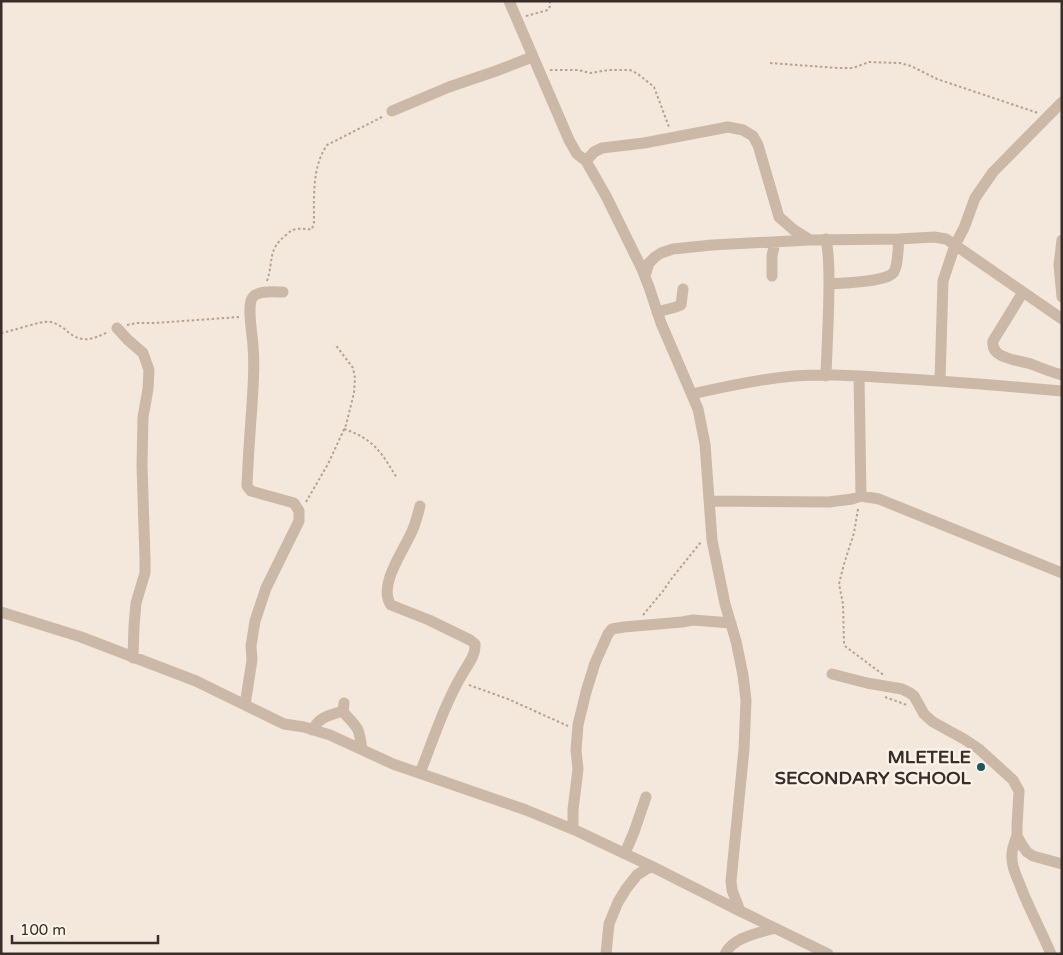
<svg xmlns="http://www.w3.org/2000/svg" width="1063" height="955" font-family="'Varela Round',sans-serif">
<rect width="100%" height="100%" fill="#f3e8db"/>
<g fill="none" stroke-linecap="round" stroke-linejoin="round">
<!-- path -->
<path stroke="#b8a191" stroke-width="2" stroke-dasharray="2.5 2.5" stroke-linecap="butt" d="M526 16 548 10 550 6V1
M770 63 838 68H853L869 62 900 63 911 66 937 79 1038 113
M550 70H578L590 73 609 70H630L638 74 654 87 669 127
M267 281C274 260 267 250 286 235 289 232 292 230 296 229 302 228 307 230 312 229L314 222C314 196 312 167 327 145L384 116
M127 325 137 323H155L239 317
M1 333C14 331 41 320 51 322 58 324 64 328 68 332 83 344 93 339 108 332
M344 429C374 439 381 452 397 478
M306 502 328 464 346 425 354 393 355 378 353 368 335 344
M858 509 854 533 844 564 839 584 843 604 844 644 846 647 885 676
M643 615 663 591 672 578 701 542
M469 685 508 699 568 726
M885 697 907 705"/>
<!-- minor -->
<path stroke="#ccb8a7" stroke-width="11" d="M509 1 569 140 577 154 586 161 606 196 642 269 649 287 661 323 698 409 705 444 712 540 725 604 736 641 743 675 746 700 744 749 731 881 732 890 740 911
M392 111 449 87 496 71 532 57
M586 161 594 152 602 148 644 143 728 127 743 130 753 136 758 145 779 217 794 230 810 240
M826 239C829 254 829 268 829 282 829 313 827 345 826 376
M1062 240 1059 265 1062 297
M645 276 649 263 655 257 661 253 673 249 712 245 810 240 899 239 934 237 946 239 955 245 1062 319
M772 276V256L775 242
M829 284C842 283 885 282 893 273 898 268 898 247 899 239
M1023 292 993 341C990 359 1019 360 1031 364 1041 368 1051 372 1062 375
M657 312 676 307 681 305 683 289
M117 328 128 340 143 353 149 370 148 389 143 417 142 465 145 559V573L136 603 134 626 133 658
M859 376 861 496
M940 381 943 281 955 245 964 228 975 198 993 172 1062 102
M692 394C723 387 754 380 785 377 820 373 857 376 892 378 948 381 1005 386 1062 391
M710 501 829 502 852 499 861 496 879 499 1062 573
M1 612 81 637 196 681 284 724 304 727 330 735 393 764 526 810 577 831 651 866 740 911 828 954
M832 674 867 683 902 689 910 693 914 696 924 714 933 722 964 739 979 749 1013 780 1019 791 1017 826V836L1022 845 1027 852 1033 856 1062 864
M344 703 343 712C359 729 359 727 362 750
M245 705 252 660 251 646 255 621 266 588 299 521V511L294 503 251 491 247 486C248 459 250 432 252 405 253 386 255 366 253 347 253 336 246 305 253 297 259 290 274 292 283 292
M312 730C322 715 327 717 342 711
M420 773C433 740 445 703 463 673 468 664 476 655 475 644L470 640 429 620 391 605C377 585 405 549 413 529 416 522 418 514 420 506
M573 829V810L578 769 576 750 578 725 586 692 595 663 608 634 612 629 624 627 682 622 693 620 731 623
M1017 836C1014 843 1011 851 1012 859 1012 868 1017 877 1020 885 1029 909 1041 930 1051 954
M625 853 634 832 646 797
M606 954 609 924 618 902 626 889 637 875 651 866
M725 954C733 937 759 933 775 928"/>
</g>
<!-- markers -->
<circle fill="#1b585c" stroke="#fbf2e8" stroke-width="2" cx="981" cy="767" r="5"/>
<g text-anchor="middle" stroke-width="5" stroke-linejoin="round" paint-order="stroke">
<!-- poi labels -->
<g font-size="18" font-weight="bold" fill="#382d28" stroke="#fbf2e8" text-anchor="end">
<text x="971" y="763">MLETELE<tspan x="971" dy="21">SECONDARY SCHOOL</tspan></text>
</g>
</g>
<!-- border -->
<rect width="1063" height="955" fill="none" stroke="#382d28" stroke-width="5"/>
<!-- scale -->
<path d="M12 935v8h146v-8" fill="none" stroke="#382d28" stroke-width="2.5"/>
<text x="20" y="935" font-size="15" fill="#382d28" stroke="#fbf2e8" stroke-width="4" paint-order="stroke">100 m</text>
</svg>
